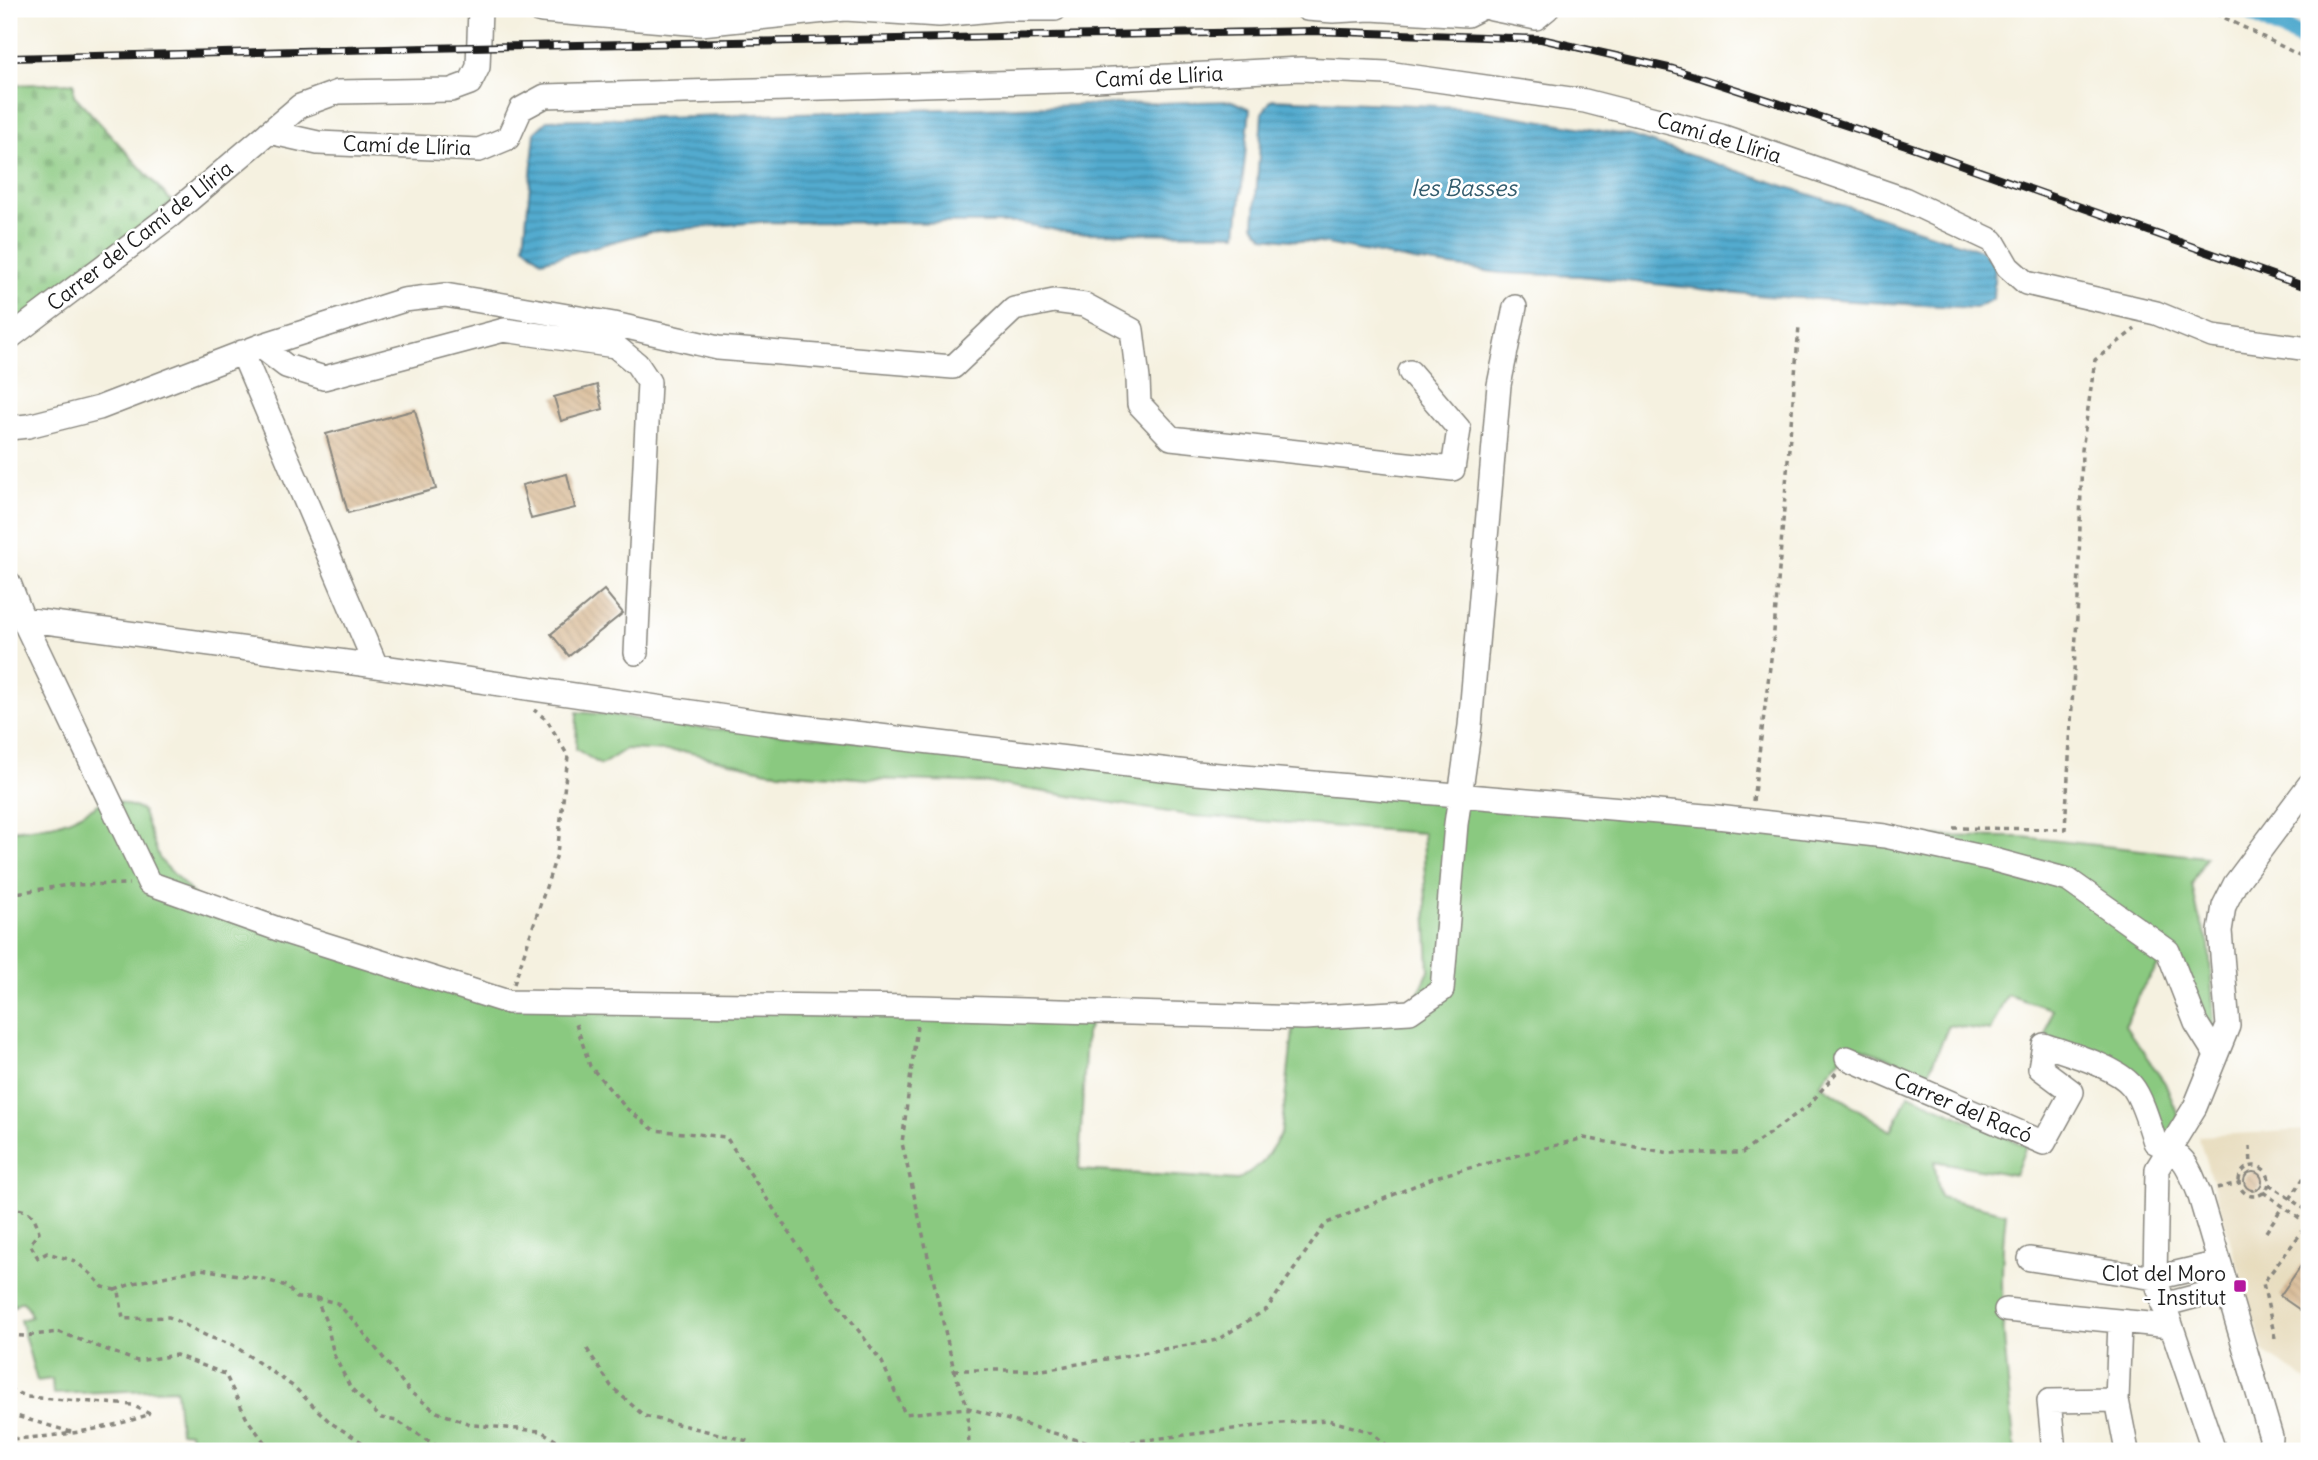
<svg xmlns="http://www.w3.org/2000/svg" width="2318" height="1460" font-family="Delius,sans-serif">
<defs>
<pattern id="cemetery-stones" width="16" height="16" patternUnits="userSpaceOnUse" patternTransform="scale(1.75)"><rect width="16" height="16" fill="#8ac980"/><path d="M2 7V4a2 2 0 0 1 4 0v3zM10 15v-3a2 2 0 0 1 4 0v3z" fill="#76ac6e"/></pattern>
<pattern id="water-rules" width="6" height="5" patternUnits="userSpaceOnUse" patternTransform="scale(1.75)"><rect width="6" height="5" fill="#52abcf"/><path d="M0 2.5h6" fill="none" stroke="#438aa7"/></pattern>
<pattern id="building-back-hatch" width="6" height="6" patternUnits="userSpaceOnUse" patternTransform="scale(1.75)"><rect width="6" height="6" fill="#d7b892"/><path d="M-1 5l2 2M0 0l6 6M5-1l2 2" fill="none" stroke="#b89e7d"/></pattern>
</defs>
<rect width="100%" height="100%" fill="#fff"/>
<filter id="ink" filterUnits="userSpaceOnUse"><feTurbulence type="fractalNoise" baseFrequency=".0143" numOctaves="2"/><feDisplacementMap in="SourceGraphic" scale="14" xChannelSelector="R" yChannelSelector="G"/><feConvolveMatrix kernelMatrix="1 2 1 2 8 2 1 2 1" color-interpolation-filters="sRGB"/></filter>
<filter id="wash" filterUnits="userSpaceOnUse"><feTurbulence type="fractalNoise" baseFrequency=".00686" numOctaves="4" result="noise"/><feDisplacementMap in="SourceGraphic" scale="28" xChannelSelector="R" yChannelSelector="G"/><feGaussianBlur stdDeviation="1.57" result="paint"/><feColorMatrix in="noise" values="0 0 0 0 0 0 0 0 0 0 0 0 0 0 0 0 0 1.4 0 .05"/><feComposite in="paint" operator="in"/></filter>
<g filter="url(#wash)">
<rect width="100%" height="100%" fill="#f5f1e0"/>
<!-- built -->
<path fill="#e6daba" d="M2309 1130V1382L2264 1352 2198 1136Z"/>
<!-- grass -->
<path fill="#8ac980" stroke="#53724e" stroke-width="2" d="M577 712 622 716 671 726 762 732 1885 836 2022 837 2206 857 2192 884 2198 914 2209 944 2216 1055 2168 952 2140 992 2125 1026 2165 1083 2183 1127 2170 1149 2133 1086 2044 1045 2052 1009 2007 995 1990 1031 1949 1025 1929 1072 1851 1045 1820 1084 1891 1131 1909 1094 2026 1146 2015 1175 1934 1161 1940 1197 2006 1213C1996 1294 2007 1371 2015 1451H191L190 1433 180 1432 176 1389 53 1394 52 1379 37 1381 20 1320 31 1317 28 1307 23 1302H19L14 1307 9 1279V830C53 827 71 823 108 798L142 810 160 860 201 902 508 1002 1095 1012 1086 1034 1079 1170 1238 1180 1262 1163 1281 1134 1294 1023 1410 1012 1429 971 1423 833 1193 816 990 783 870 779 767 771 687 752 626 749 601 765 576 749Z"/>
<!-- cemetery -->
<path fill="url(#cemetery-stones)" stroke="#53724e" stroke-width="2" d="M74 83V95L172 202 9 329V85Z"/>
<!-- water -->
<path fill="url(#water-rules)" stroke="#376476" stroke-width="2" d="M1272 99 1461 107 1631 136 1981 250 1995 265 1993 299 1975 308 1765 296 1580 276 1501 273 1414 261 1327 244 1264 237 1254 225 1262 113Z
M1232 101 1250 109 1237 234 1073 233 1018 223 759 222 649 232 542 261 524 245 535 132 548 120Z"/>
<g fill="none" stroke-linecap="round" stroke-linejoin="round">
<!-- canal -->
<path stroke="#52abcf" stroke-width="19" d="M2247 9 2273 24 2309 40"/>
</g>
<g id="blocks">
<!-- building -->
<path fill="url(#building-back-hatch)" d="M597 385 603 409 561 421 554 397Z
M415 410 436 489 348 513 326 434Z
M567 474 575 508 531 519 522 485Z
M604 590 623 613 569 656 551 634Z
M2244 1181a9 9 0 1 1 18 0a9 9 0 1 1-18 0Z
M2309 1254V1316L2280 1296Z"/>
</g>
</g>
<g filter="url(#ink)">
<use href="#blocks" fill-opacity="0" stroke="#88867e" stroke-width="2"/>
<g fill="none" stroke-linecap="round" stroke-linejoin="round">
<!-- minor casing -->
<g stroke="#88867e" stroke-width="26">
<path id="minor" d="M535 9 542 11 701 24 845 9 939 15 1003 9H1055
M1307 9 1333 11 1371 9 1467 15 1479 9
M1492 9 1536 18 1547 9
M269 132 318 143 479 150 508 138 521 109 545 96 1095 80 1301 69 1387 73 1585 101 1721 136 1904 199 1993 241 2008 267 2026 283 2156 313 2212 336 2309 349
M9 338 170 216 300 106 338 92 451 90 470 83 478 67 480 9
M260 346 286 366 324 378 504 330 615 346 637 364 649 382 636 653
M242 352 376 666
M9 428 28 426 99 408 260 346 404 300 445 295 614 324 718 348 953 367 1014 309 1054 301 1085 305 1132 330 1138 379 1139 404 1171 438 1453 469 1459 429 1410 372
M9 583 23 619 149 883 289 933 508 1002 920 1007 1304 1018 1410 1012 1442 990 1456 824 1470 726 1499 385 1515 307
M23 619 376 666 760 722 1196 773 1717 817 1885 836 1987 858 2068 880 2168 951 2196 1023 2216 1055
M1847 1058 2044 1143 2072 1092 2040 1068 2044 1045C2069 1054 2116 1066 2132 1086 2142 1098 2150 1127 2155 1142 2185 1156 2187 1163 2199 1193L2271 1437 2270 1451
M2030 1259 2155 1278 2219 1263
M2163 1305 2227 1288
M2006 1310 2170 1326
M2120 1322 2117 1400 2127 1451
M2054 1451 2049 1401 2117 1400
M2214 1451 2155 1278 2157 1169 2195 1107 2228 1026 2220 931 2224 906 2235 884 2309 785"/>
</g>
<!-- path -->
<path stroke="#88867e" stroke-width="3.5" stroke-dasharray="5 5" stroke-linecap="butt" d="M2207 9 2309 60
M1753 801 1773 643 1799 326
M1953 828 2065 829 2078 600 2082 450 2095 360 2135 329
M9 894 68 885 129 884
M514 984 557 854 568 756 547 720 534 710
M576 1024 590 1066 626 1108 654 1130 726 1137 820 1279 882 1362 905 1414 968 1408 969 1451
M917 1026 902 1143 954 1370 968 1408 1098 1446 1281 1423 1328 1420 1371 1432 1394 1451
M2250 1146 2251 1166
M2239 1181a15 15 0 1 1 30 0a15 15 0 1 1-30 0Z
M2269 1184 2309 1212
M2217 1188 2239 1183
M2263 1192 2308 1224 2309 1221
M2290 1199 2308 1171
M9 1207C28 1211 34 1211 39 1232L30 1244 38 1258 47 1253 75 1261 91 1274 103 1287 119 1291 123 1319 169 1317 209 1337 233 1345 294 1387 331 1423 376 1451
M2266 1232 2283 1206
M115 1290 134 1283 201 1269 263 1279 286 1286 297 1298H316L327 1324 334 1355 350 1387 381 1418 397 1421 445 1451
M316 1298 337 1303 356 1323 410 1392 437 1412 473 1425 541 1431 560 1443 568 1451
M9 1335 24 1336 59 1332 137 1361 176 1355 225 1374 247 1419 271 1451
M2275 1338 2263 1283 2308 1224
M587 1349 611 1386 644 1416 748 1441 753 1451
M954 1370H1043L1217 1340 1267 1309 1325 1224 1435 1177 1584 1138 1670 1153H1742L1809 1105 1836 1073
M9 1389 27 1397 132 1405 150 1414C106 1430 55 1437 9 1439
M9 1414 71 1432"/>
<!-- minor -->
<use href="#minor" stroke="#fff" stroke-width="23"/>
<!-- rail casing -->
<g stroke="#1c1c1c" stroke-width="8">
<path id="rail" d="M9 58 471 47 1314 31 1541 39 1673 69 1906 145 2309 288"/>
</g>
<!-- rail -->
<use href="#rail" stroke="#fff" stroke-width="5" stroke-dasharray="16" stroke-linecap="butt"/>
</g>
</g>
<!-- markers -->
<rect fill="#b5179e" stroke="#fff" stroke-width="2.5" x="2233" y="1279" width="14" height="14" rx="3.5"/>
<g text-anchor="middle" stroke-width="5" stroke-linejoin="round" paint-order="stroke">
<!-- street labels -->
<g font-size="21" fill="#1c1c1c" stroke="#fff">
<text transform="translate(1159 77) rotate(-3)" y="7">Camí de Llíria</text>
<text transform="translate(1719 138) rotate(17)" y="7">Camí de Llíria</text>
<text transform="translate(407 146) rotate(2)" y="7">Camí de Llíria</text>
<text transform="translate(140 236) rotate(-38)" y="7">Carrer del Camí de Llíria</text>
<text transform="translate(1963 1108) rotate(23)" y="7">Carrer del Racó</text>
</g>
<!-- poi labels -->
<g font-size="21" fill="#1c1c1c" stroke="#fff" text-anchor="end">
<text x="2226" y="1281">Clot del Moro<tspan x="2226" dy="24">- Institut</tspan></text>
</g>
<!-- water labels -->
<g font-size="23" font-style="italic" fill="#345c6d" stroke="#fff">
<text x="1464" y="196">les Basses</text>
</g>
</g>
<!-- margin -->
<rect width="2318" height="1460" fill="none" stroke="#fff" stroke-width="35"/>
</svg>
